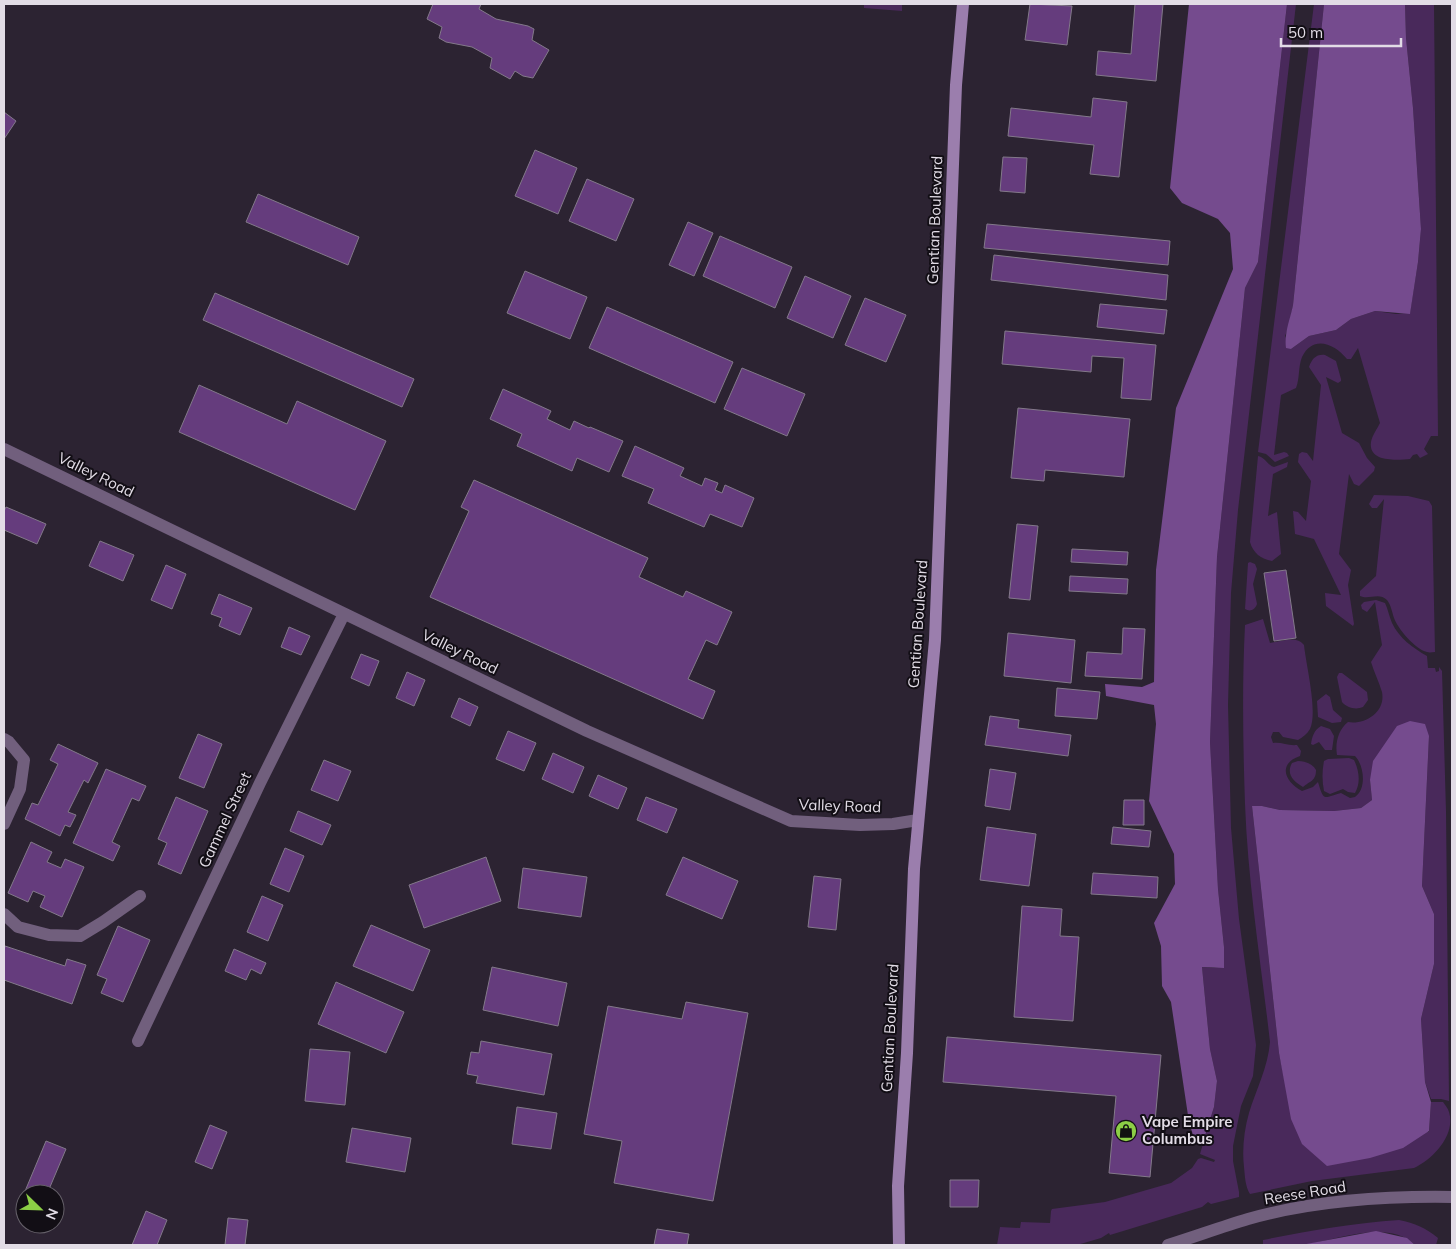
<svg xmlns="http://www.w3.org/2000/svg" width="1456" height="1249" font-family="Mulish,sans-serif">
<rect width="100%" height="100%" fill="#2c2332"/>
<!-- green -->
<path fill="#49295b" d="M864 4H902V11L864 8Z
M1287 4H1296L1238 510 1231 593 1228 705 1231 828 1239 919 1256 1045 1253 1076 1241 1106 1233 1146V1161L1239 1192V1197L1211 1204 1208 1202 1202 1207 1110 1235 1109 1233 1101 1238 1077 1245H997L1000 1227 1020 1228 1021 1222 1050 1223 1051 1211 1052 1209 1105 1202 1171 1183 1192 1168 1198 1159 1201 1158 1214 1162 1215 1160 1200 1154 1214 1107 1217 1081 1210 1049 1202 967 1214 968 1224 967V947L1218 889 1210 742 1217 557 1245 288 1258 262Z
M1314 4H1324L1293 305 1289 326 1285 336 1291 349 1309 336 1336 330 1351 319 1375 311 1396 314 1410 313 1418 262 1421 229 1413 108 1406 38 1405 4H1434L1438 436H1431L1424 449 1428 454 1420 458 1417 454 1413 455 1410 459C1398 460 1368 463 1371 442 1372 436 1377 429 1380 423L1358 348 1351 359H1347C1335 344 1313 334 1302 357 1298 367 1300 378 1296 388L1281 395 1274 455 1284 452 1287 453 1289 456 1275 462 1266 454 1258 452Z
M1325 355 1336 361 1341 379V381L1338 383 1326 377 1342 433 1359 443 1367 458 1375 467 1374 471 1359 486 1354 484 1349 474 1339 554 1351 570 1348 585 1354 624 1353 626 1326 606 1325 593 1341 595 1314 539 1295 534 1293 511 1298 512 1306 521 1311 481 1298 462 1299 454 1302 452 1307 453 1313 461 1321 385 1309 367C1312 359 1316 354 1325 355Z
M1258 456C1266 458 1267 465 1274 467L1288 462 1287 467 1273 474 1268 516 1277 512 1281 554 1272 561C1261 559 1253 553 1250 542Z
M1374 495 1408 496 1429 501 1432 506 1435 652C1432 652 1430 653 1427 652 1415 649 1398 629 1394 618 1392 612 1391 605 1387 600 1379 592 1369 600 1360 596V591L1376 576 1384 499 1377 508H1372L1369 504Z
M1250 562 1255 564 1257 569 1253 584 1257 604C1255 610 1250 612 1245 609L1248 563Z
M1376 600 1385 603C1388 609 1389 616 1392 623 1399 638 1413 648 1427 656L1428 668H1435L1436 672 1439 671V667L1442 671 1446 811 1449 1101 1441 1099H1431L1425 1082 1421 1019 1434 964V914L1422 886 1429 736 1370 780 1372 800 1361 808 1334 811 1280 810 1262 806H1252L1279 1053 1285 1082 1429 1132 1431 1102H1443C1445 1105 1448 1108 1449 1112 1456 1135 1433 1159 1414 1168L1312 1181 1250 1194C1245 1186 1245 1176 1244 1167 1242 1150 1244 1130 1249 1113 1256 1090 1268 1067 1270 1042 1261 963 1248 884 1245 804 1243 745 1242 684 1245 625L1263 619 1270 643C1281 641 1297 635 1304 645 1306 665 1318 712 1310 729 1307 734 1303 737 1298 740L1283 737 1279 732H1273L1271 737 1273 743C1282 742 1288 746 1297 745L1301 751 1300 756C1277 764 1285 782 1302 791L1313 787 1318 782C1324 802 1323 798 1341 793L1350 798 1355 797C1367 789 1364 765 1355 756L1337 755C1335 743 1338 730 1348 722 1365 725 1386 712 1382 692 1379 682 1374 672 1371 662L1382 645 1375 602 1367 612 1362 609 1361 605 1364 602Z
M1339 673H1342L1367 692 1368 700 1363 707C1356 710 1347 708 1342 702L1337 677Z
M1326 694 1330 697 1333 710 1342 718 1341 722 1332 723 1318 717 1317 701Z
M1321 726 1330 729 1334 736 1332 750H1325L1319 742 1313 745 1311 744C1312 737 1314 730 1321 726Z
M1328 759 1349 758 1354 760C1359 770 1361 783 1355 793L1348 792 1343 789 1330 794 1324 791C1322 781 1322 771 1324 761Z
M1298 761C1305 761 1313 764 1316 770 1316 781 1310 781 1303 787 1293 781 1286 774 1292 763Z
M1399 1220C1415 1223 1426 1228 1438 1238L1436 1245H1415C1386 1218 1336 1241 1302 1245 1289 1247 1276 1245 1263 1245V1240C1308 1231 1353 1223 1399 1220Z"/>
<!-- forest -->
<path fill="#754b8e" d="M1189 4H1287L1258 262 1245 288 1217 557 1210 742 1218 889 1224 947V968L1202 967 1210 1049 1217 1081 1214 1107 1204 1139 1193 1135 1189 1122 1171 1002 1162 986 1161 946 1154 923 1175 884 1174 854 1149 801 1156 724 1154 705 1106 696 1105 684 1142 687 1154 682 1156 570 1176 408 1233 269 1230 233 1218 219 1182 203 1170 188Z
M1324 4H1405L1406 38 1413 108 1421 229 1418 262 1410 314 1375 311 1351 319 1336 330 1309 336 1291 349 1286 348C1284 333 1290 320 1293 305Z
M1410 721 1425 724 1429 736 1422 886 1434 914V964L1421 1019 1425 1082 1431 1102 1429 1131 1403 1148 1370 1158 1327 1166 1302 1144 1291 1119 1279 1053 1252 806H1262L1280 810 1334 811 1361 808 1372 800 1370 780 1373 761 1397 726Z
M1376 1231 1407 1238 1415 1245H1301Z"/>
<!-- building -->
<path fill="#653c7d" stroke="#83798a" d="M433 4H481L479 9 496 19 528 26 534 29 532 40 549 50 533 78 523 76 515 71 510 79 490 68 492 58 472 47 446 42 439 38 442 27 427 19Z
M1030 4 1072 6 1067 45 1025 40Z
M1135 4H1163L1156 81 1096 75 1098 51 1131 54Z
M1093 98 1127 102 1119 177 1090 174 1094 145 1008 136 1011 108 1091 117Z
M4 112 16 121 4 139Z
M535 150 577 168 558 214 515 196Z
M1003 157 1027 158 1025 193 1000 191Z
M587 179 634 199 616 241 569 221Z
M258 194 359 237 348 265 246 222Z
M688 222 713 233 694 276 669 265Z
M987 224 1170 241 1168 265 984 248Z
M720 236 792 267 775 308 703 276Z
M994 255 1168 275 1166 300 991 280Z
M525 271 587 297 570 339 507 313Z
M805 276 851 296 833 338 787 318Z
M215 293 414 379 402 407 203 320Z
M865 298 906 315 886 362 845 345Z
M1100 304 1167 310 1164 334 1097 327Z
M607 307 733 362 715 403 589 348Z
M1005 331 1156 345 1151 400 1121 398 1124 358 1092 356 1091 372 1002 364Z
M742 368 805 394 787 436 724 409Z
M199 385 287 424 297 401 386 441 355 510 179 432Z
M503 389 551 411 547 419 570 430 574 421 589 428 590 427 623 441 609 472 577 458 572 471 517 446 522 434 490 419Z
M1018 408 1130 419 1124 477 1045 470 1044 481 1011 478Z
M635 446 684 468 680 476 702 486 705 478 718 483 715 490 722 493 725 485 754 498 742 527 710 514 704 527 648 503 654 489 622 476Z
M474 480 648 558 639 577 683 597 686 591 732 612 717 645 706 640 688 679 715 691 703 719 430 597 469 511 461 507Z
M6 507 46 524 37 544 4 530V511Z
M1017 524 1038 526 1030 600 1009 598Z
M100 541 134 555 123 581 89 566Z
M1072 549 1128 552 1127 565 1071 562Z
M166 565 186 574 172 609 151 600Z
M1286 570 1296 638 1274 641 1264 573Z
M1070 576 1128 579 1127 594 1069 591Z
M219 594 252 608 240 635 219 626 222 618 211 614Z
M289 627 310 636 301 655 281 647Z
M1123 628 1145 629 1142 679 1085 676 1087 652 1122 654Z
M1008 633 1075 640 1071 683 1004 676Z
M361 654 379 661 369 686 351 678Z
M407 672 425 680 414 706 396 698Z
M1057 688 1100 692 1097 719 1055 716Z
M459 698 478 707 470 726 451 717Z
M990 716 1019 720 1018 728 1071 735 1068 756 985 745Z
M508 731 536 743 524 771 496 759Z
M198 734 222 744 204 788 179 778Z
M58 744 98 763 88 783 84 780 68 812 76 815 70 827 65 825 60 836 25 819 32 803 38 805 58 764 50 760Z
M553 753 584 767 573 793 542 779Z
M324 760 351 771 338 801 311 790Z
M106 769 146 786 139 801 132 798 112 842 120 846 113 861 73 843Z
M990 769 1016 773 1010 810 985 806Z
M598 775 627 788 618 809 589 796Z
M176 797 208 811 181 874 158 864 167 843 158 839Z
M646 797 677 809 667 833 637 820Z
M1124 800H1144V825H1123Z
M298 811 331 825 322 845 290 831Z
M987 827 1036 834 1029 886 980 880Z
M1113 827 1151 831 1149 847 1111 844Z
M31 842 52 852 47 862 61 868 65 859 84 867 62 917 40 907 45 896 33 891 28 902 8 893Z
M285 848 304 856 289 892 270 884Z
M486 857 501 901 424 928 409 885Z
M683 857 738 881 722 919 666 895Z
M523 868 587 877 581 917 518 908Z
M1093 873 1158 877 1157 898 1091 894Z
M814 876 841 879 836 930 808 927Z
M262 896 283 905 268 941 247 932Z
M1022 906 1062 909 1060 936 1079 937 1073 1021 1014 1017Z
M371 925 430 950 413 991 353 966Z
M118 926 150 940 123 1002 101 993 107 979 97 975Z
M5 946 65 966 67 959 86 965 72 1004 4 980V951Z
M234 949 266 963 261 974 251 969 246 980 225 971Z
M492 967 567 983 558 1026 483 1010Z
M336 982 404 1012 386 1053 318 1024Z
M686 1002 748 1013 713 1201 614 1183 622 1141 584 1134 608 1006 682 1019Z
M947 1037 1161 1055 1150 1177 1109 1173 1116 1096 943 1082Z
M481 1041 552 1054 544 1095 476 1083 478 1076 467 1074 471 1052 479 1053Z
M310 1049 350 1052 345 1105 305 1101Z
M517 1107 557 1113 551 1149 512 1144Z
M210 1125 227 1132 212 1169 195 1162Z
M352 1128 411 1138 405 1172 346 1162Z
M46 1141 66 1149 47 1194H25V1197L23 1196Z
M950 1180H979L978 1207H950Z
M146 1211 167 1220 157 1245H132Z
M228 1218 248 1220 245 1245H225Z
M657 1229 689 1234 687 1245H654Z"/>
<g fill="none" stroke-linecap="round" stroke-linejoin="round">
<!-- minor -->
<path stroke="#715f7d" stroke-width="12" d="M4 449 587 731 791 821 860 825 893 824 918 820
M4 739 9 742 24 760 20 789 4 824
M4 914 18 927 49 935 80 936 103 922 140 896
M138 1041 260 783 344 614"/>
<!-- tertiary -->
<path stroke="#715f7d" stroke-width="12" d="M1168 1245C1194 1237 1221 1227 1248 1219 1312 1201 1386 1196 1452 1197"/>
<!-- secondary -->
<path stroke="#9b7ead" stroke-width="12" d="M899 1245 898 1186 907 1053 914 869 935 640 956 85 963 4"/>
</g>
<!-- icons -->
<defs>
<g id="shop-disc" transform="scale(1.125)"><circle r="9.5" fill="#8cce46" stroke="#120e15"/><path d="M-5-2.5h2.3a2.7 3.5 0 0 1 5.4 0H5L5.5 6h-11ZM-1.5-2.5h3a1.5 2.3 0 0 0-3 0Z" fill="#111"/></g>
</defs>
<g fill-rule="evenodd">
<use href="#shop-disc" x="1126" y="1131"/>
</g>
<g text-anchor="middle" stroke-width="4" stroke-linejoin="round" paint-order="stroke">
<!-- street labels -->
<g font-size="15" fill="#e2dce6" stroke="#120e15">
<text transform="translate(935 220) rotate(-88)" y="5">Gentian Boulevard</text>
<text transform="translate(96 475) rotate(26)" y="5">Valley Road</text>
<text transform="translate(918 624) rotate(-86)" y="5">Gentian Boulevard</text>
<text transform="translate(460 652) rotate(26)" y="5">Valley Road</text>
<text transform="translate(840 806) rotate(2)" y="5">Valley Road</text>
<text transform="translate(225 820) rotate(-65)" y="5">Gammel Street</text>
<text transform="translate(890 1028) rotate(-87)" y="5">Gentian Boulevard</text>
<text transform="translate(1305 1193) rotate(-9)" y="5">Reese Road</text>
</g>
<!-- poi labels -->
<g font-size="15" font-weight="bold" fill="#e2dce6" stroke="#120e15" text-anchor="start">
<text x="1142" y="1127">Vape Empire<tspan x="1142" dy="17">Columbus</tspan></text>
</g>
</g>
<!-- border -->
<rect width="1456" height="1249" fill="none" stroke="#e2dce6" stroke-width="10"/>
<!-- north arrow -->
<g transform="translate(40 1209) rotate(113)"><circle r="24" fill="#120e15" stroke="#656069"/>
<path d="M0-4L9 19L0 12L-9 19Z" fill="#8cce46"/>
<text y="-8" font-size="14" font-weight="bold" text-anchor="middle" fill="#e2dce6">N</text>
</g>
<!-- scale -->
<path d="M1281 38v8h120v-8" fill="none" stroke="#e2dce6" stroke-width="2.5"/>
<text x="1288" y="38" font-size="15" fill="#e2dce6" stroke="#120e15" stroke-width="4" paint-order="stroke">50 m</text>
</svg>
